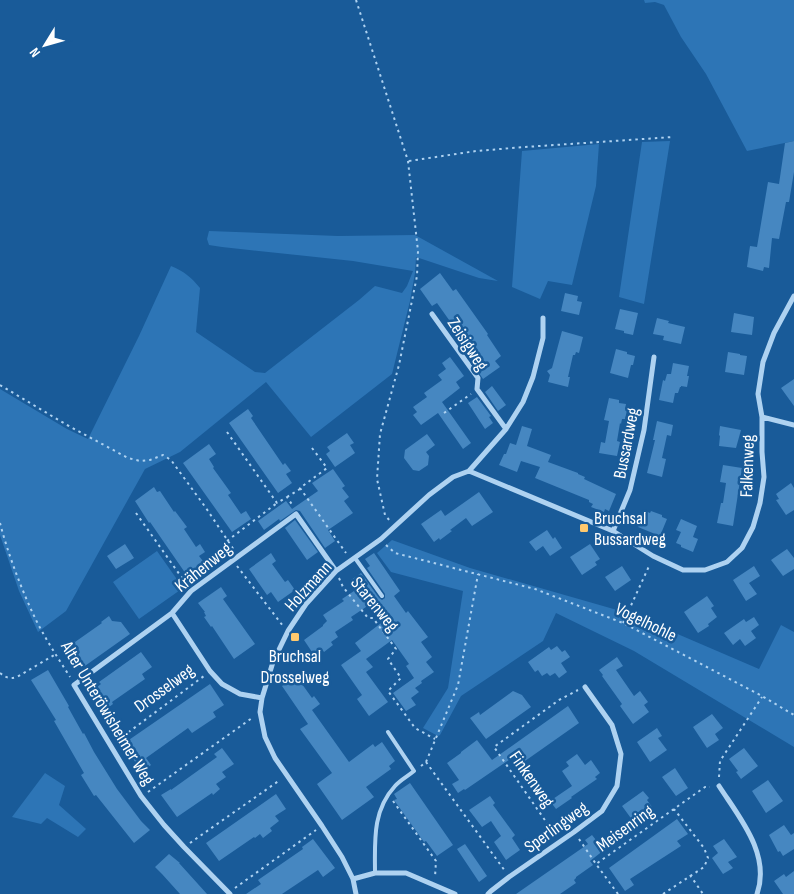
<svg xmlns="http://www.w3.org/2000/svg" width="794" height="894" font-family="'Sofia Sans Condensed',sans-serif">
<rect width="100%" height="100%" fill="#195b99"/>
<!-- green -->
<path fill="#2d75b6" d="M644 0H794V141L747 151 706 74 681 37 664 5 655 2 645 3Z
M670 141 644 304 619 297 642 142Z
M599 144 596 186 572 285 548 281 540 299 512 287 522 151Z
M209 231 338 236 415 235 498 281 479 278 416 257 415 273 410 301 392 374 311 437 266 382 180 452 145 469 66 611 38 632 19 591 0 535V389L67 429 88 439 139 336 171 266C184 271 192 278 200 288L196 332 255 372 265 373 359 300 375 286 402 293 407 286 413 271 353 261 222 247 209 245 207 239Z
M392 540 470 568 631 614 759 669 781 625 794 632V747L634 651 556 613 543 641 461 696 440 735 438 736 423 728 448 688 463 591 391 572 377 553Z
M157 551 183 588 139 619 113 582Z
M45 773 65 786 59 805 86 829 78 837 47 818 41 824 12 817Z"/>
<!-- building -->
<path fill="#4687c1" d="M794 141V172L789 202H786L779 239 772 238 769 268 764 267 763 271 747 267 750 246 757 247 768 182 779 184 785 143Z
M440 273 453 291 456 289 488 334 487 335 501 356 495 361 500 367 483 379 477 370 482 366 476 358 437 303 432 306 420 289Z
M565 293 578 296 577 301 582 302 579 315 561 311Z
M620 309 638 313 633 335 624 333V331L615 329Z
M734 313 754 317 752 335 731 332Z
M657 318 669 321 668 323 685 327 681 344 663 340 664 336 653 334Z
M562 331 583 337 579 353 576 352 575 355H573L568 377H570L568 387 548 382 550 375 547 371 552 368Z
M616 349 627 352V354L635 356 633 365H631L628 378 610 373Z
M728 352 740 354V355L747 356 744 375 725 372Z
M450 357 464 376 456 382 460 388 442 402 471 443 463 449 438 413 421 425 413 415 417 412 413 407 427 397 424 393 442 380 438 375 446 369 442 363Z
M673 363 689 366 687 376H689L687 387 681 386V387H680L678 393H675L673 403 659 400 663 380 665 381 667 374H671Z
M794 379V406L781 388Z
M492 386 506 405 498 411 485 392Z
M477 397 491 416 489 417 493 423 485 429 468 403Z
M609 398 619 400V403L626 404 625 409 627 410 625 419H622L621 424 620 423 617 441 620 442 617 456 599 453 601 442 605 443 609 421 604 420Z
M248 409 253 416 251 418 283 465 285 463 291 471 286 474 292 483 278 493 229 423Z
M657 421 673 425 671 436 667 435 662 458 666 459 662 477 647 473 655 440H653Z
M522 426 532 429 527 446 551 455 548 462 578 473V474L585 477 584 479 616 494 609 511 605 509 604 512 591 507 593 504 589 502V500L535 478 540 467 521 461 517 472 499 465 504 454H506L510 443 516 445Z
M720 426 741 430 736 448 719 446 720 436 719 435Z
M347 433 354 443 350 445 355 453 335 467 326 454 330 451 327 447Z
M427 434 435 445 426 452 429 456 428 465 419 471 413 470 404 458 405 450Z
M209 444 216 454 209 459 214 467 213 468 231 493 228 495 241 514 246 511 251 519 232 532 183 463Z
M723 465 742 468 733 526 717 523 721 503H723L726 483 720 482Z
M333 469 345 486 342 488 349 497 344 501 353 513 328 530 335 541 325 548 300 511 296 510 280 521 279 519 264 530 258 521 286 501 292 509 318 491 312 483Z
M791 483 794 488V510L786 515 776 500 779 499 776 494Z
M154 487 157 492 160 491 174 512 175 511 187 527 184 529 196 547 200 544 205 552 199 556 206 565 188 577 150 522 149 523 135 501Z
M479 492 493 512 472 526 466 518 450 530 452 531 440 540 439 538 434 542 421 524 441 510 445 516Z
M645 511 650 513 651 511 662 515V517L667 519 660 536 638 527Z
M681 519 697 526 693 537 698 539 693 552 681 547V545L676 543 681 532 676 530Z
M295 520 318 552 307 560 285 528Z
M547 530 553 539 555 537 562 548 550 556 543 546 536 551 529 542Z
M125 544 134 558 116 569 107 556Z
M590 544 600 559 595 562 597 565 582 575 570 557Z
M787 549 794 558V569L783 576 771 560Z
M271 553 276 561 272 564 285 582 288 580 295 590 278 602 271 592 267 595 249 569Z
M374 553 400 591 394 596 406 613 408 611 428 637 421 642 432 657 426 662 434 672 421 681 422 683 415 688 419 692 411 698 416 705 406 711 393 693 414 678 406 666 409 664 392 640 366 659 373 667 366 672 388 702 369 716 357 699 362 695 341 665 361 651 355 643 385 620 376 606 371 609 369 605 351 617 353 620 335 632 338 637 331 642 333 645 324 652 322 649 314 655 304 640 323 626V625L327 621 323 615 344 601 342 599 357 589 351 580 361 573 379 598 382 600 385 598V594L367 568 370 566 365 559Z
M622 566 631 580 615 591 605 577Z
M754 566 760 576 749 583 757 594 746 601 733 580Z
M221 587 227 596 223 599 255 644 234 659 212 626 211 627 204 617 206 616 204 612H205L198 603Z
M707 596 714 606 711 608 717 617 708 624 709 626 698 633 684 612Z
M109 616 112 621 121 622 130 634 82 668 66 646 74 641 75 642 102 623 101 622Z
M754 617 759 625 751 631 756 638 745 646 740 639 733 645 724 633 744 619 746 622Z
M557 646 562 652 565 650 570 657 561 663 567 672 559 678 555 673 550 676 547 673 542 676 538 670 535 672 528 662 549 647 551 650Z
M141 652 152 667 142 674 145 679 112 702 113 704 105 710 92 691 101 684 99 682Z
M617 657 623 666 616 670 634 696 640 691 648 702 644 705 649 712 633 724 620 706 622 704 602 676 603 675 599 670Z
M48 670 69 706 68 707 83 734 84 733 94 752 117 789 141 821 150 830 134 843 96 795 94 796 81 775 84 773 54 721 56 720 31 680Z
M298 674 304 682 302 684 312 698 314 696 320 704 312 710 349 762 373 744 375 747 382 742 395 761 389 766 391 769 366 787 374 797 342 820 317 784 332 773 300 729 308 724 282 686Z
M210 684 224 705 213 712 216 717 192 733 188 728 146 758 151 765 142 772 123 744Z
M513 691 522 695 531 707 486 739 470 718 479 712 480 715Z
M568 706 579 723 525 761 519 753 465 790 464 789 458 793 452 784 459 780 447 763 461 753V752L477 740 492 760Z
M712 714 723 728 715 734 719 740 707 748 693 727Z
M657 728 662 736 658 738 667 750 650 762 637 742Z
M222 748 234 764 222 772 226 777 216 784 220 789 213 795 212 793 177 817 161 795 171 789V790L217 757 214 754Z
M744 748 758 766 741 779 736 772 738 771 729 759Z
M577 754 585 765 591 760 600 773 595 777 597 779 571 797 572 798 556 809 550 801 572 786 562 771 569 766 566 762Z
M675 768 688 788 676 796 662 777Z
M768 780 783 801 766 813 752 791Z
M410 783 453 845 437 856 426 841 424 842 394 800 397 799 394 794Z
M643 791 649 798 647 800 652 807 633 821 622 806Z
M276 794 286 809 275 816 279 821 270 828 272 831 263 838 260 834 255 838 254 837 219 861 206 843Z
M490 796 495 803 493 805 515 835 512 838 520 850 506 860 494 842 501 836 491 821 482 827 469 810Z
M677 819 688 834 677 841 681 846 630 879 634 885 625 891 609 868Z
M784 825 791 835 794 833V849L783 856 780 851 778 852 769 835Z
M592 835 604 850 590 861 593 865 576 877V878L574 880 576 883 560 894H516L588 844 585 840Z
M313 839 335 868 323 877 318 870 282 894H246L261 884 258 880 303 849 302 847Z
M724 839 737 857 728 862 733 868 723 874 712 858 718 853 713 846Z
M465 844 487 876 479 882 457 849Z
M169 854 180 863H179L207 894H180L162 874 155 867Z
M794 871V894H783L774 881 784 874 786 877Z"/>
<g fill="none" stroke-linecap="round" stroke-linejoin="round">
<!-- path -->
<path stroke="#aed2f1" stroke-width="2" stroke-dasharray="2.5 4" stroke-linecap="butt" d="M356 0 408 161 418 251 417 276 399 365 380 434 377 479 385 515 390 521
M409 161 476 151 525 147 673 137
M0 385 67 425 128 458 140 461 150 460 163 455 171 460 206 508 234 550
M444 413 471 394
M227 432 277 503 287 497 293 506
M312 448 327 468 300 488 346 553
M287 497 300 489
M136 513 187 585
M0 523C8 554 22 591 36 620 46 640 58 658 70 677
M227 541 277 503
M386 545 395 553 535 589 623 623 762 696 794 715
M237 566 283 626
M339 578 343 587 368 618H373L396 649 388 659 401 678 388 691 415 728 435 739
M623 623 650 564
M0 673C6 678 10 679 17 677L56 654
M118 740 204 676
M426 762 505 871
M421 766 426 762 458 685 478 574
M719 777 720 761 762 697
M148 792 252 718
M393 801 436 861 435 877
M556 836 494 747 559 700 578 690
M579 839 596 864
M190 843 280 780
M690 875 703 894
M235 888 316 830
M618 894 596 864 705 787H710
M663 894 704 867 708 858 704 848 674 809"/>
<!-- service -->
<path stroke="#aed2f1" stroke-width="4" d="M355 558 382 596
M375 873C375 842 372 811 395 786 400 780 408 776 414 771L388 732"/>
<!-- minor -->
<path stroke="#aed2f1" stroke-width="5" d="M432 314 478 378 477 389 506 429
M762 417 794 425
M469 471 613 531 653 556 683 570H705L727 562 742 548 753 527 760 503 764 477 762 452V417L758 394 763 362 774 333 794 296
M613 531 630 490 644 430 654 357
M172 613 210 671 222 684 240 694 262 698
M719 786C739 817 771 854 757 894
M353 879 375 873H406L455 894
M230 894 184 847 164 825 141 796 74 685 172 613 191 591 296 514 336 571
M356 894 353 879 342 857 322 826 275 758 265 737 260 712 262 698 273 662 288 631 306 604 336 571 381 539 429 495 453 477 469 471 506 429 523 402 533 377 543 338V318
M488 894 491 891 509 877 574 832 602 811 617 786 621 754 612 725 585 687"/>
</g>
<!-- markers -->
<g fill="#ffc96e" stroke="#195b99" stroke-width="2">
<rect x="579" y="523" width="10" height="10" rx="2.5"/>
<rect x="290" y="632" width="10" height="10" rx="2.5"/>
</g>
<g text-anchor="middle" stroke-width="5" stroke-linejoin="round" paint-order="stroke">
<!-- street labels -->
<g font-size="18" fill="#fff" stroke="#195b99">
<text transform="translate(468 344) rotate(57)" y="6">Zeisigweg</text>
<text transform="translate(626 443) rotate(-79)" y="6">Bussardweg</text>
<text transform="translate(747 466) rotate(-88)" y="6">Falkenweg</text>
<text transform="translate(203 567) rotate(-39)" y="6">Krähenweg</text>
<text transform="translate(308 586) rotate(-48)" y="6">Holzmann</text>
<text transform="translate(375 604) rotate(51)" y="6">Starenweg</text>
<text transform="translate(646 622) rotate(26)" y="6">Vogelhohle</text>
<text transform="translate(164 688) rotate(-36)" y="6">Drosselweg</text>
<text transform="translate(108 713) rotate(59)" y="6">Alter Unteröwisheimer Weg</text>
<text transform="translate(532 779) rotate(55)" y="6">Finkenweg</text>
<text transform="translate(556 827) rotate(-36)" y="6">Sperlingweg</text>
<text transform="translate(625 828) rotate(-36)" y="6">Meisenring</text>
</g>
<!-- poi labels -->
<g font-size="18" fill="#fff" stroke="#195b99" text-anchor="start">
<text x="594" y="524">Bruchsal<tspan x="594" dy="21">Bussardweg</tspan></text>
<text x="295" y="662" text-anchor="middle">Bruchsal<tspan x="295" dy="21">Drosselweg</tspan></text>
</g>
</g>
<!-- north arrow -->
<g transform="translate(45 45) rotate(233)" stroke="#195b99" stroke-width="4" paint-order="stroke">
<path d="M0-4L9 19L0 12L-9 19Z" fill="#ffffff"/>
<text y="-8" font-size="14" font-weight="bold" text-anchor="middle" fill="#ffffff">N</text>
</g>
</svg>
